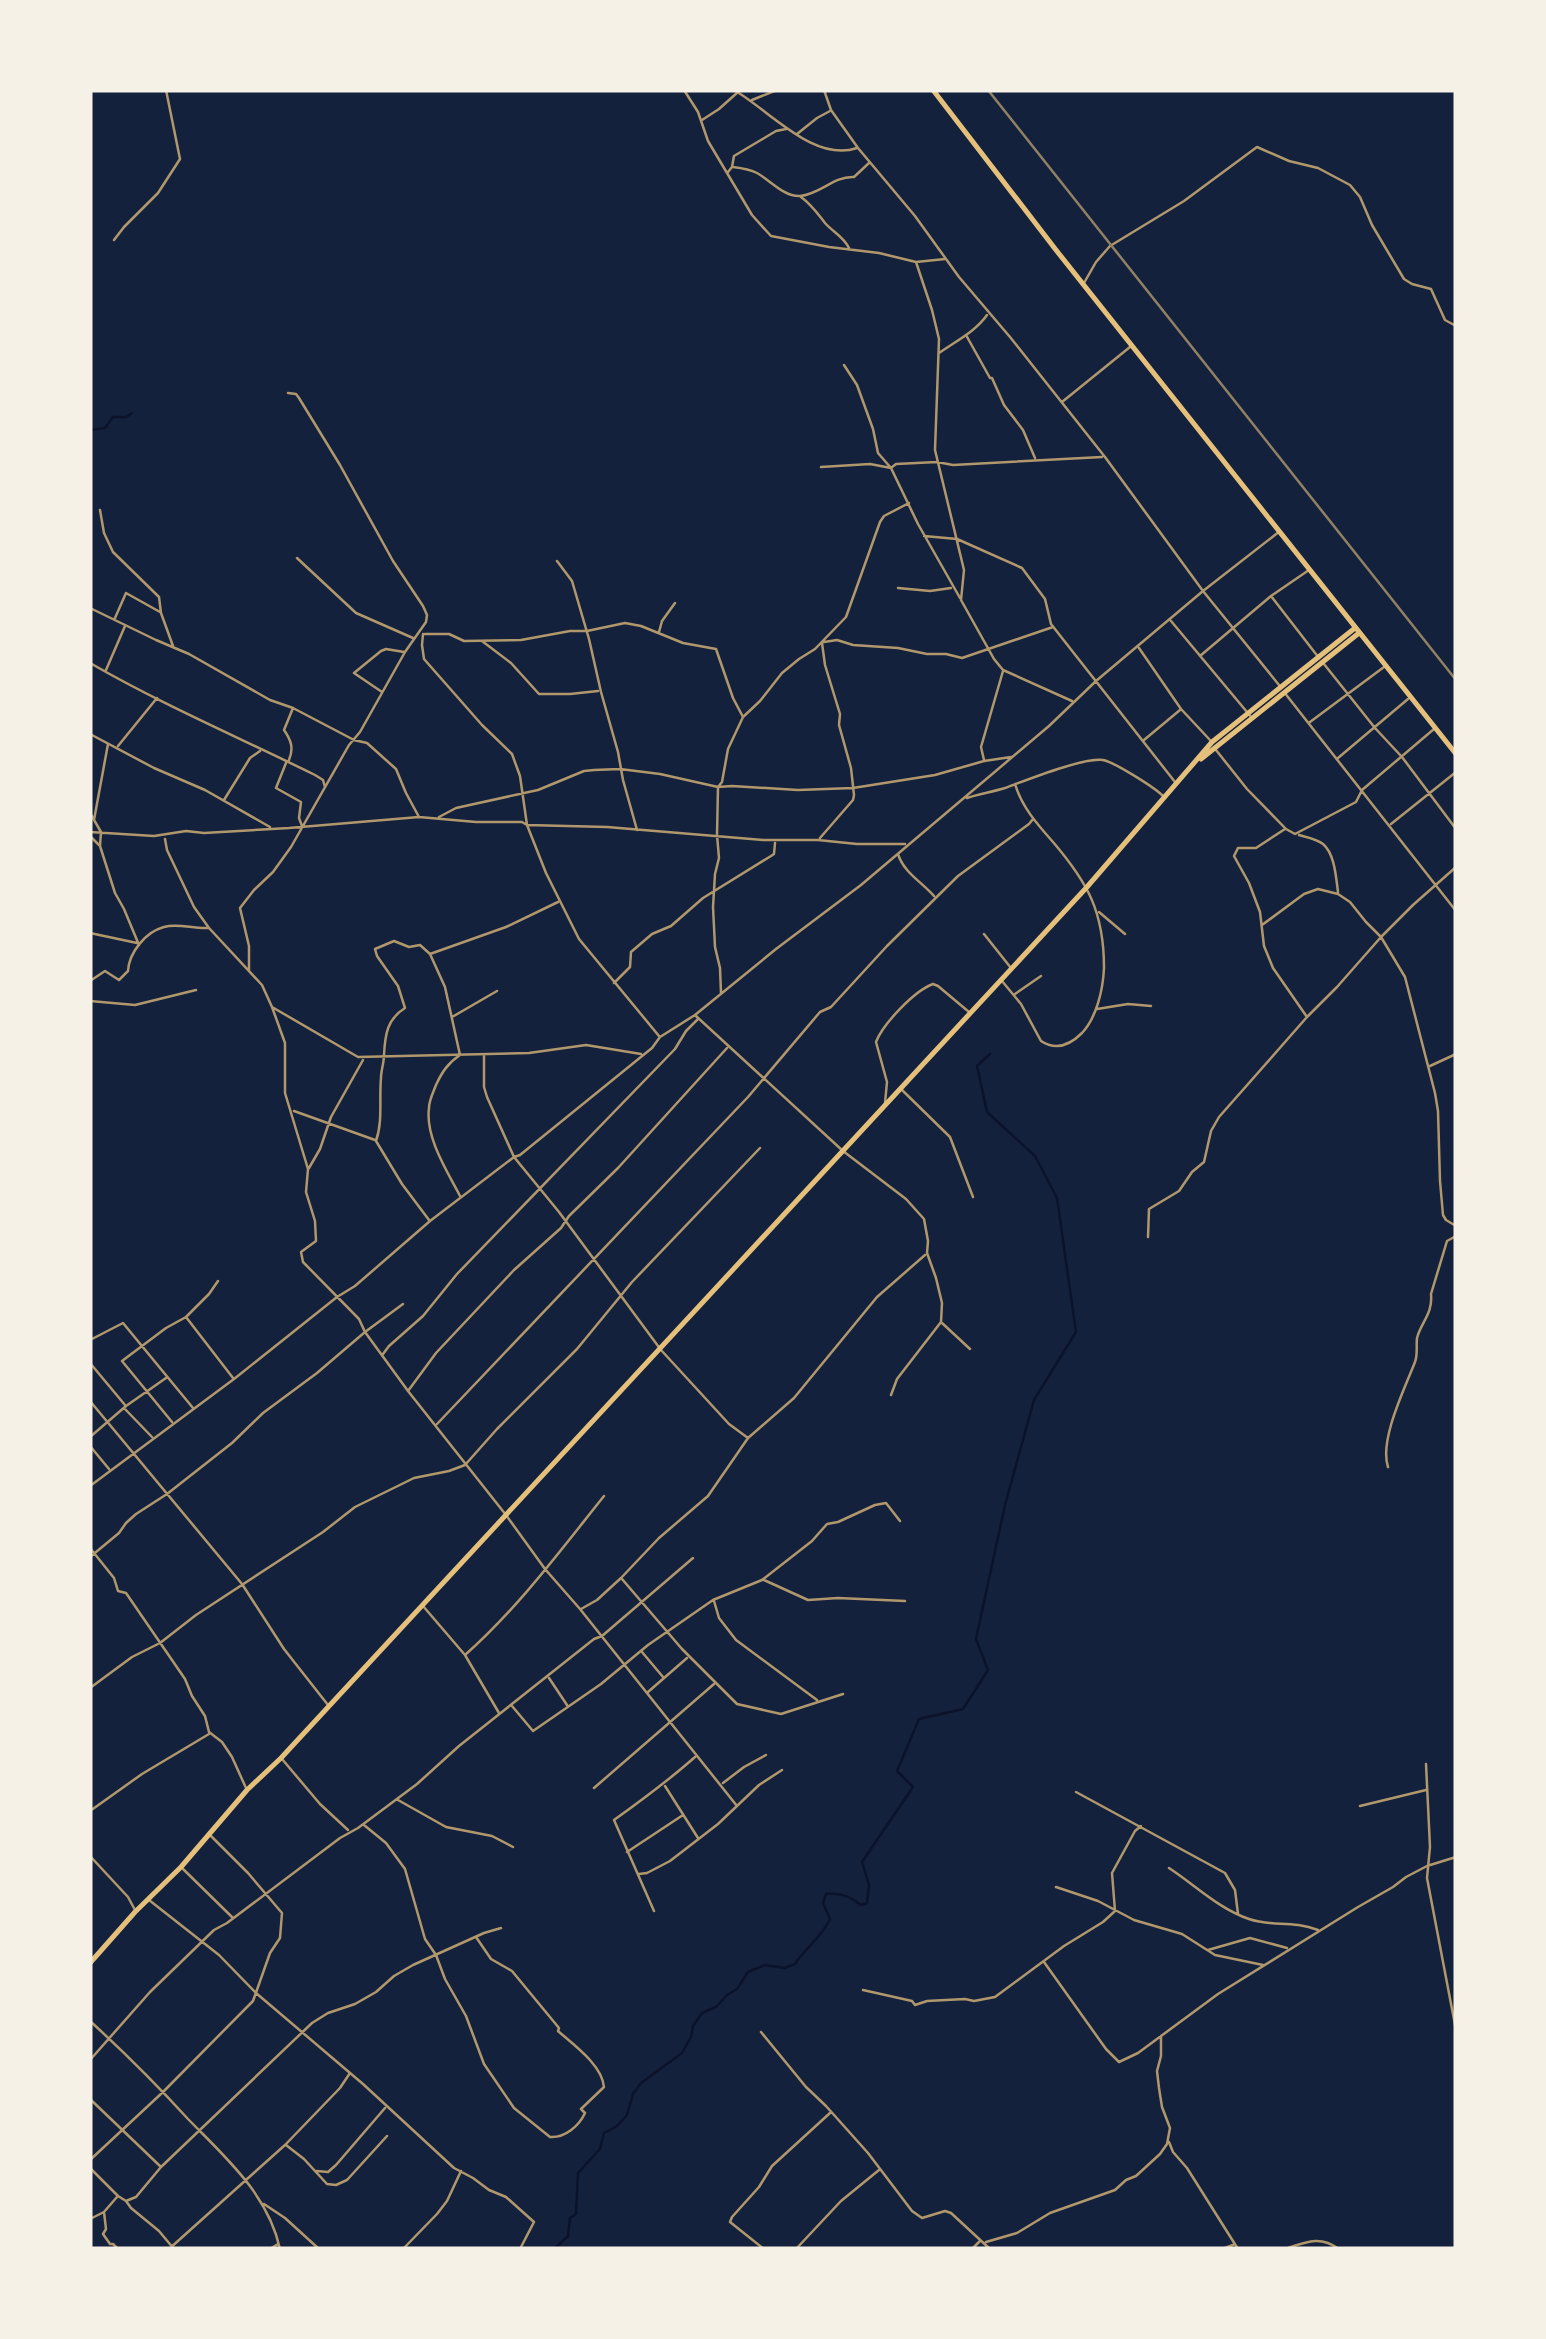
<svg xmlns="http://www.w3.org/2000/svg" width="1546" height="2339" font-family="Quicksand,sans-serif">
<rect width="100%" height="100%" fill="#14213d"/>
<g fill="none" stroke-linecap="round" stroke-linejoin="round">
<!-- stream -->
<path stroke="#0b132b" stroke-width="2.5" d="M90 430 105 428 113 417H126L132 413
M554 2249 568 2236 570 2218 576 2214 578 2173 600 2149 604 2133 617 2126 627 2115 633 2094 641 2083 682 2053 691 2037 693 2026 702 2013 716 2007 727 1995 737 1989 748 1972 765 1965 784 1968 795 1964C804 1949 822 1937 830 1919L823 1903 826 1894C839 1892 852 1898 861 1905L867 1903 869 1885 862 1862 913 1787 897 1771 919 1719 963 1709 988 1670 976 1639 1005 1505 1034 1400 1076 1332 1057 1198 1035 1156 987 1112 977 1066 990 1054"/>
<!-- minor -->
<path stroke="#b1986c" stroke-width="2.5" d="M684 90 698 112 708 141 752 215 771 236 829 247 879 253 916 262 945 259
M734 90C769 110 814 163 857 148
M824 90 831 110 858 148 915 216 959 277 1010 337 1105 457 1203 591 1279 685
M752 100 777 90
M702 120 719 109 738 92
M797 134 817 118 830 111
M732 167C740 168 749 169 757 173 770 180 784 197 800 196 821 194 833 176 854 177L869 163
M728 172 732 167 734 156 776 131 786 129
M801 197C812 205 817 213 825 223 834 233 843 236 849 248
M114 240 124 227 158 193 180 159 166 90
M916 262 932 310 939 339 935 450 964 570 961 600 994 659 1003 670 1072 701
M1084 283 1096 262 1110 246 1184 201 1257 147 1289 161 1318 168 1350 185 1360 197 1372 225 1404 279 1412 284 1431 289 1445 320 1456 326
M966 335 990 378H992L1004 405 1023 430 1035 458
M939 353C956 341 975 332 987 315
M844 365 857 385 873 429 878 453 891 468 918 524 960 598
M1062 402 1130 347
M821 467 870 464 891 468 896 464 937 462 953 465 1102 457
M100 510 104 533 113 552 159 597 161 613 173 646
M924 536 957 539 1022 568 1045 599 1051 624 1175 782
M297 558 356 613 413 638
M557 561 572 581 589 639 601 692 618 752 623 780 637 830
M898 588 930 591 951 588
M1271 596 1319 658
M90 608 156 640 189 654 270 700 293 708 354 740 367 743 396 769 406 793 419 817
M115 618 126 593 160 612
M1171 621 1252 718
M659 632 662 621 675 603
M423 634 422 645 424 659 482 725 512 754 520 776 527 825 546 873 579 939 659 1036
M425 634H449L464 641 521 640 570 631H587L625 623 641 626 683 643 716 649 733 698 743 717
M482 641 511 663 539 694H570L598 691
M824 642 837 640 853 645 898 648 927 654H946L962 658 1053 627
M1139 648 1181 709 1210 740
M1200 656 1271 596 1309 570
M90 663C163 705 240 738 315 775L323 780 325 787
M1324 664 1375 728 1402 757 1456 829
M106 670 125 626
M382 692 354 673 381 651 386 649 404 652
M1284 692 1456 911
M1310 722 1384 667
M90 734 154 768 205 790 270 827
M1144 740 1180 710
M118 746 157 698
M1216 750 1247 789 1286 829 1295 834 1356 802 1362 790 1434 729
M1338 758 1408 699
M289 760C294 748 291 740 284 730L293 708
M984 760 981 747 1003 671
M286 763 276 788 301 802 299 818 302 826
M967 798C979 794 992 792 1005 788 1027 780 1081 758 1103 760 1114 762 1154 787 1163 796
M224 800 250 758 260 751
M90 813 101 832 100 846 115 893 124 909 139 945
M439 817 456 808 538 790 584 771 594 770 620 769 660 774 718 787 732 786 798 790 853 788 935 775 984 761 1011 757
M94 820 108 744
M1391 824 1456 772
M1285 829 1256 848H1238L1234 856 1249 883 1260 912 1264 946 1273 968 1307 1017
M90 832 154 836 186 831 204 833 289 828 419 817 476 822H522L527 825 607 827 763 840H818L857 844H905
M1299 835C1306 837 1317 839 1323 844 1335 854 1336 878 1338 892
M90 836 99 845
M820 838 853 800 854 795 851 768 839 725 840 714 825 665 822 643
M165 839 167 850 194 907 209 928 262 985 272 1007 358 1057 529 1053 586 1045 641 1054
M898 854C904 873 922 882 934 896
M1099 912 1125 934
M1262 925 1304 894 1318 889 1338 894 1350 902 1366 922 1381 937 1405 977 1435 1093 1438 1111 1440 1181 1443 1215 1446 1220 1456 1226
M90 933 137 943
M984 934 1011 968
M249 970V946L240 908 254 890 273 872 291 847 349 745 360 732 405 652 426 622 427 615 423 606 393 561 340 465 299 398 296 394 288 393
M90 981 105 971 119 980 128 971C129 953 145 932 164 927 178 923 193 929 208 928
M1002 981 1021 1004 1041 1041C1056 1051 1070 1045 1082 1033 1097 1017 1103 989 1104 968 1104 912 1088 883 1053 842 1037 824 1022 807 1015 784
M614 983 630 967 631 952 652 934 671 926 703 898 771 856 774 854 775 843
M721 993 720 968 715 947 713 907 715 874 719 858 717 835 718 787 722 782 728 749 743 717 760 701 782 673 799 659 815 649 846 617 880 522 884 516 909 503
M1015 994 1041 976
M90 1001 135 1005 196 990
M272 1007 285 1043V1093L308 1169 306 1192 315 1221 316 1241 301 1252 303 1262 359 1319 365 1332 408 1391 506 1515 545 1569 580 1609 737 1806
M1097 1009 1128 1004 1151 1006
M696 1016 843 1151 906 1199 924 1219 928 1241 927 1253 936 1278 942 1303 941 1322 897 1379 891 1395
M452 1017 497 991
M484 1055V1087L487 1097 514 1157 559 1212 661 1350 729 1424 748 1438
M1430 1066 1456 1054
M901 1089 950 1137 973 1197
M885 1103 887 1082 876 1042C883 1024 914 991 933 984L938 986 969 1012
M294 1111 375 1140
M309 1168 320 1149 331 1117 363 1060
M460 1196C447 1171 425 1137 429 1108 429 1100 433 1093 436 1085 442 1072 448 1063 460 1055L445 987 430 954 506 927 558 902
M429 1220 402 1184 376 1141C383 1121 379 1099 381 1078 381 1070 384 1063 384 1055 385 1035 387 1019 405 1008L398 986 377 956 375 949 394 941 409 947 420 945 430 954
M1148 1237 1149 1209 1179 1191 1192 1172 1204 1162 1211 1131 1219 1117 1307 1017 1337 987 1381 937 1413 905 1456 867
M186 1317 233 1378
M942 1323 970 1349
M90 1340 123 1323 193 1408
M383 1354 389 1346 423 1316 457 1274 675 1049 686 1031 698 1019
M90 1363 125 1405
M408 1391 436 1353 514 1270 561 1228 569 1216 618 1168 727 1048
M90 1401 242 1584 284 1649 328 1705
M124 1408 152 1437
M172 1422 122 1361 166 1328 186 1317 209 1294 218 1281
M437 1424 748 1097 820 1012 831 1007 887 946 958 876 1029 824 1033 819
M90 1437 126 1406 166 1378
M90 1446 109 1469
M1388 1467C1379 1440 1405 1388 1415 1362 1418 1354 1416 1346 1417 1338 1421 1322 1433 1314 1431 1294L1447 1241 1456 1236
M90 1486 234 1379 337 1297 355 1286 430 1221 514 1157 520 1155 652 1048 660 1037 695 1015 776 949 861 885 1049 726 1096 681 1203 591 1280 531
M90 1548 114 1578 118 1591 126 1593 185 1679 192 1696 205 1716 209 1732 222 1742 232 1757 246 1788
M90 1557 119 1533 126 1523 136 1514 167 1494 232 1443 263 1413 317 1373 365 1332 403 1304
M622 1579 682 1649 737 1704 781 1714 843 1694
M764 1580 808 1600 838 1598 905 1601
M714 1601 719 1618 736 1640 817 1700
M423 1606 465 1655 499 1713
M581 1609 597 1600 621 1578 659 1538 708 1496 748 1438 794 1398 877 1297 925 1255
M642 1652 663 1677
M465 1655C518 1608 560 1551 604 1496
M549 1678 567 1705
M90 1688 132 1657 160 1643 196 1615 323 1532 355 1507 414 1478 449 1471 465 1465 497 1429 577 1349 632 1282 760 1148
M648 1692 687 1658
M512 1706 533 1731 601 1684 648 1645 713 1600 762 1580 812 1541 827 1524 838 1522 875 1505 886 1503 900 1521
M282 1759 320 1804 348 1830
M1426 1764 1430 1847 1427 1878 1456 2030
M723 1783 744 1767 766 1755
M665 1786 698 1838
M594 1788 714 1684
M1076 1792 1225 1873 1235 1890 1238 1914
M398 1800 446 1827 492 1836 513 1847
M1360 1806 1426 1790
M90 1811 142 1774 209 1734
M364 1825 386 1843 405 1869 425 1939 436 1955 445 1979 466 2016 484 2064 514 2108 550 2137C565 2138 579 2126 585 2113L581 2109 604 2087C602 2065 574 2045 558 2031L559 2028 512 1971 491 1959 476 1937
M627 1852 683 1815
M90 1856 128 1897 135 1910
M181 1867 232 1917
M1169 1868C1195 1885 1219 1909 1249 1919 1272 1927 1292 1920 1318 1930
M639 1874 647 1873 670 1861 718 1824 759 1785 782 1770
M1056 1887 1098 1901 1134 1920 1182 1934 1215 1955 1263 1965
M149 1900 219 1955 256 1993 363 2084 454 2168 473 2178 489 2190 506 2197 534 2222 520 2249
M654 1911 614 1820C642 1800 669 1780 695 1757
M1208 1950 1250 1938 1287 1948
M1044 1962 1106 2049 1119 2062 1138 2053 1218 1994 1358 1907 1393 1887 1406 1877 1427 1866 1456 1857
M863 1990 912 2001 915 2005 927 2001 965 1999 974 2001 995 1997 1064 1946 1103 1922 1115 1911 1112 1873 1135 1831 1141 1826
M90 2021C124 2052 157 2085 188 2119 225 2157 268 2194 280 2249
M761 2032 806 2087 826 2106 868 2153 912 2211 922 2218 945 2211 951 2213 990 2249
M90 2060 150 1992 214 1930 227 1923 340 1838 358 1828 417 1784 459 1746 594 1639 602 1636 693 1558
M90 2099 160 2166
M1169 2142 1173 2152 1187 2168 1238 2249
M286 2145 304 2159 327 2184 336 2185 347 2180 387 2136
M90 2160 163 2092 253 2001 270 1953 280 1938 282 1913 248 1873 210 1835
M90 2168 118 2196 126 2201 131 2208 159 2231 174 2249
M317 2171 328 2172 336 2165 385 2108
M126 2201 136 2197 161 2167 312 2023 328 2013 355 2004 376 1992 394 1976 413 1965 484 1933 501 1928
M264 2204 285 2218 319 2249
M104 2212 106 2229 103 2234 110 2244H113L118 2249
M90 2219 104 2212 117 2197
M986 2242 1017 2233 1050 2213 1115 2190 1126 2180 1136 2176 1160 2154 1167 2144 1170 2128 1162 2107 1159 2088 1157 2071 1161 2056V2036
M169 2249 285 2145 340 2088 350 2073
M270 2249 278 2244
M403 2249 437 2214 447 2201 461 2171
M764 2249 730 2222 732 2217 759 2187 772 2166 830 2113
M796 2249 841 2201 879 2170
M972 2249 980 2241
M1222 2249 1233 2245
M1285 2249C1306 2242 1320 2235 1339 2249"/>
<!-- primary -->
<path stroke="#e5c07b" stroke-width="5" d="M933 90 1056 250 1456 754
M1201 759 1359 633
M90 1963 135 1912 181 1867 247 1790 281 1758 1087 887 1212 742 1355 628"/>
<!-- rail -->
<path stroke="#918062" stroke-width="2.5" d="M988 90 1456 680"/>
</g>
<!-- border -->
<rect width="1546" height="2339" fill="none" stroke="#f6f1e7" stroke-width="185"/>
</svg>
